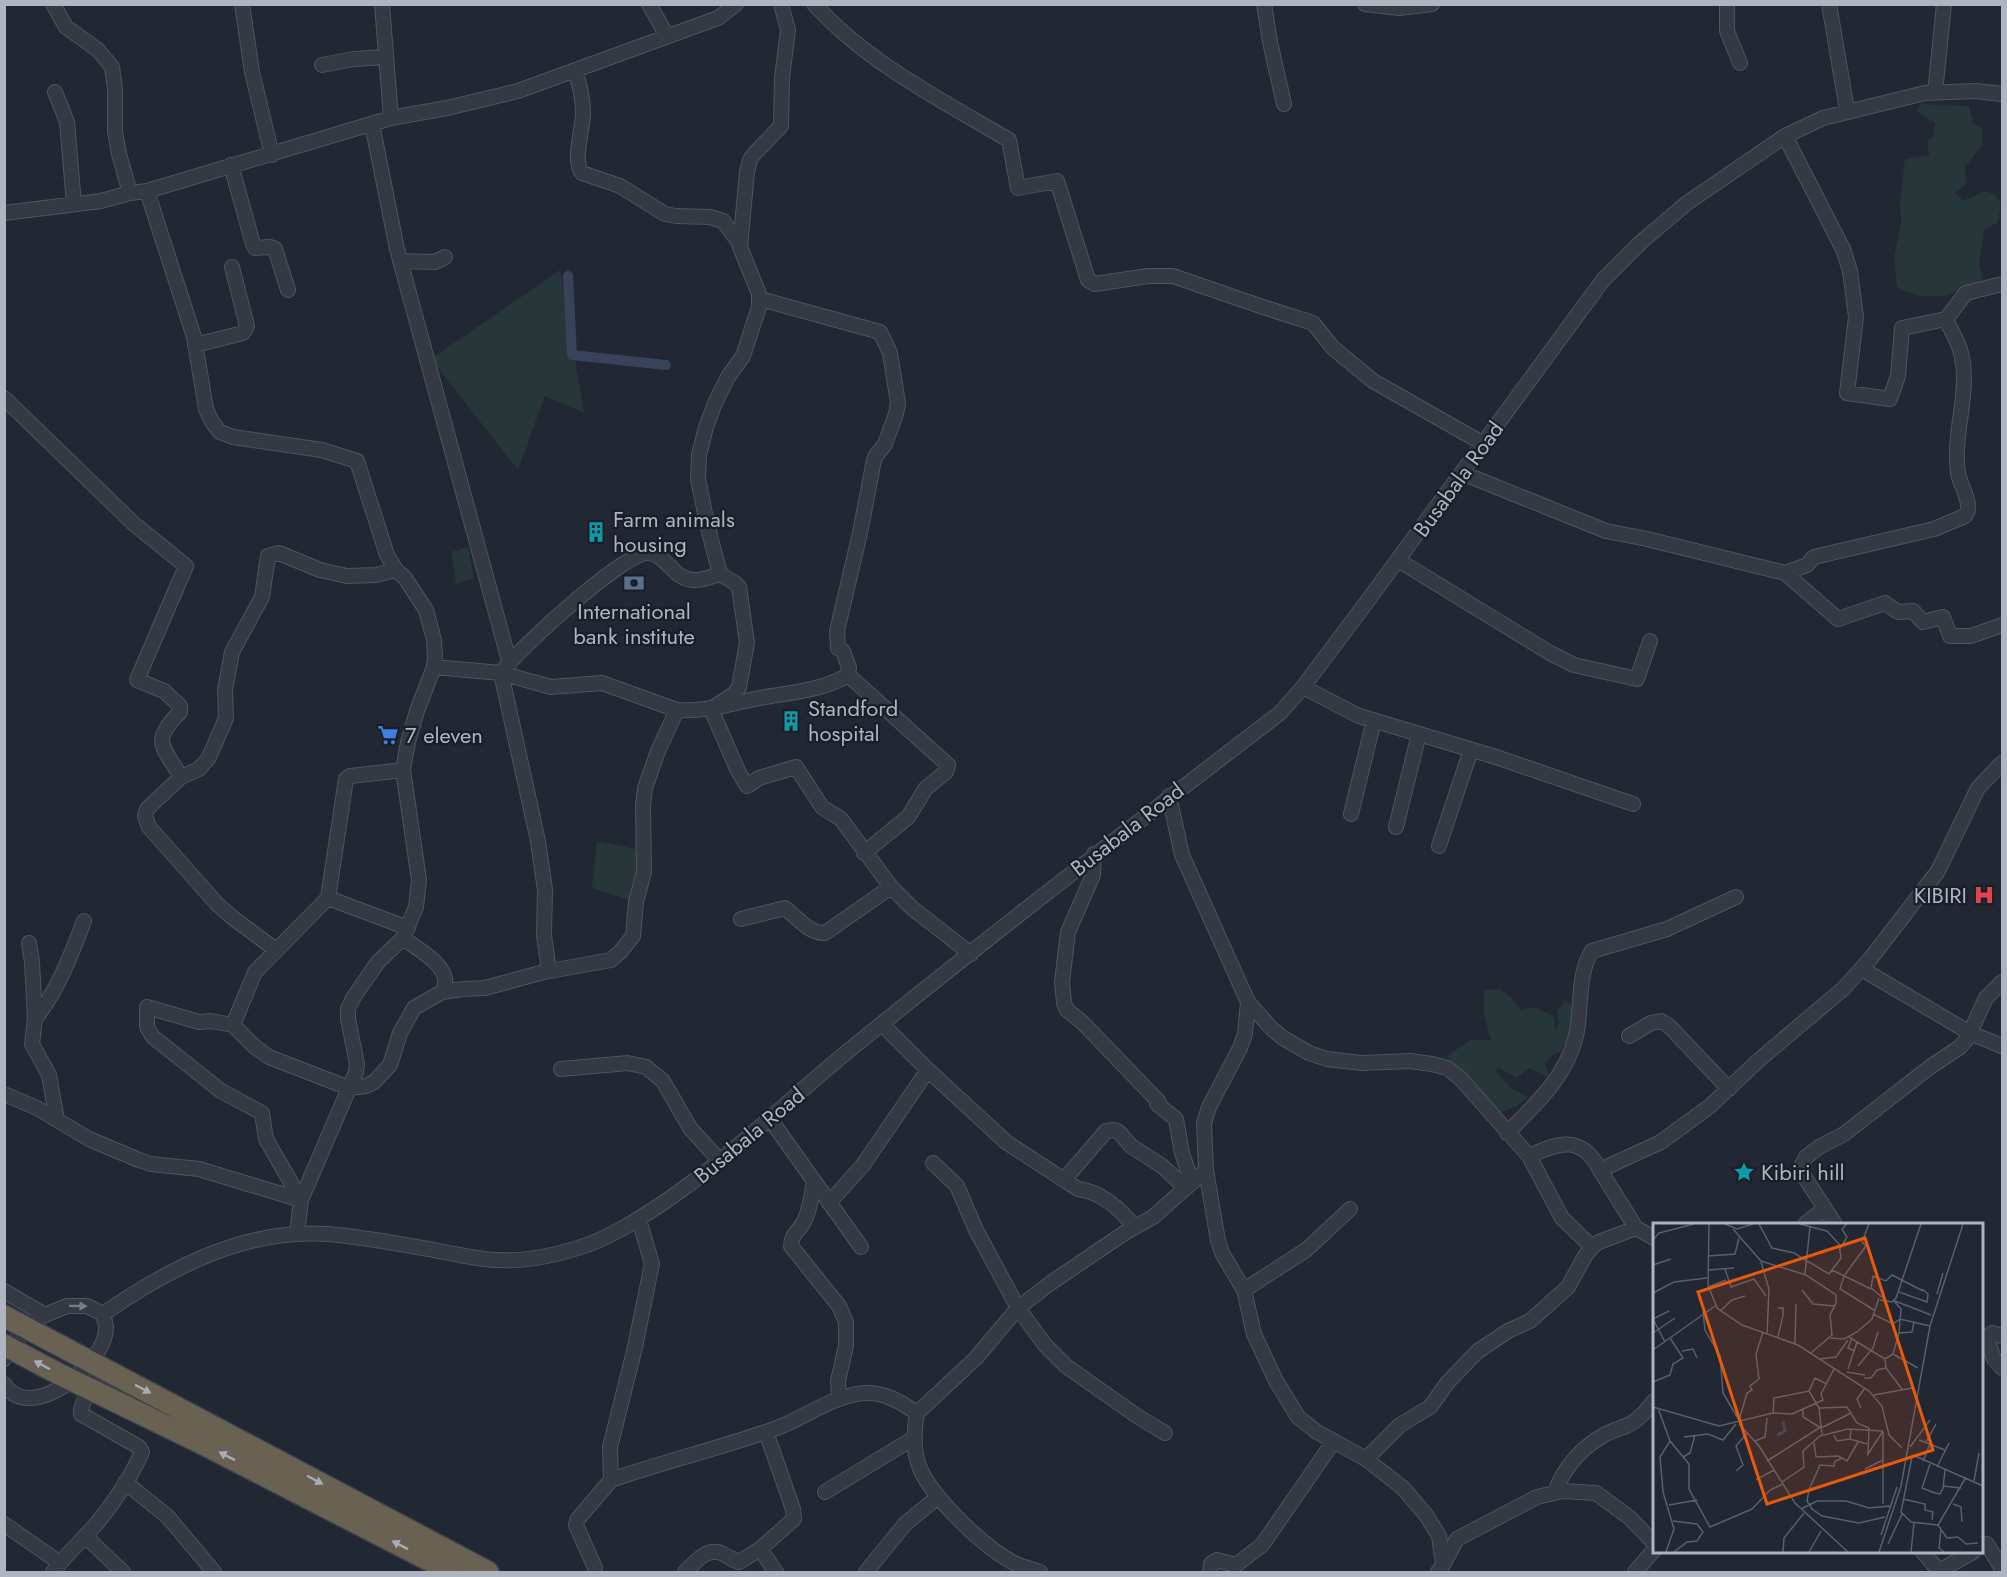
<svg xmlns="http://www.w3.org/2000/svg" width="2007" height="1577" font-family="Jost,sans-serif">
<rect width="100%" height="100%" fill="#212733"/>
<!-- green -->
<path fill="#273638" d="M1921 103 1931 105 1969 106 1973 123 1982 129V145L1965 167 1966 184 1955 193 1964 201 1984 191 1995 194 2001 204 1998 222 1984 230 1979 265 1983 279C1955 297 1927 303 1897 287L1894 258 1901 222 1900 202 1905 159 1929 155 1927 141 1933 136 1935 123 1917 111Z
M560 270 584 413 545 396 518 470 431 359Z
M468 547 474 579 456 583 451 552Z
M597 841 640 850 633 901 592 888Z
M1500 989 1512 998 1520 1010 1534 1007 1554 1016 1555 1031 1559 1024 1557 1011 1566 1000 1576 1010 1572 1034 1560 1052 1552 1055 1545 1062 1549 1078 1529 1068 1516 1078 1498 1067 1496 1071 1510 1087 1528 1097 1517 1106 1500 1113 1452 1063 1447 1056 1470 1040H1491L1484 1016V990Z"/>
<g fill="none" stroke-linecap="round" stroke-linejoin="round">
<!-- canal -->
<path stroke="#38435a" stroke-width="10" d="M568 276 572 355 666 365"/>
<!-- minor casing -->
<g stroke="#4f545e" stroke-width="16">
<path id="minor" d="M53 4 66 27 98 50 112 67 115 89V131L119 154 130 193
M242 4 252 72 272 155
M382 4 391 118
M649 4 667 36
M781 4 788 30 782 78 781 126 754 154 750 160 747 172 740 247 759 294V307L743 356 728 377 715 403 706 427 699 455 698 479 708 528 720 574 735 583 739 587 747 643 739 687 734 694 711 709 738 771 747 786 759 778 796 767 822 807 841 819 891 887 912 908 971 954
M814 4C868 63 941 100 1009 140L1018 188 1057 181 1088 280 1095 284 1148 276H1173L1263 307 1313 323 1333 348 1373 381 1484 444
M1264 4 1270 42 1284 104
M1365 4 1399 8 1432 4
M1727 4V31L1740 63
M1829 4 1847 110
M322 65 354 59 386 57
M575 71C580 85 583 98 583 113 583 129 572 161 582 173L620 186 665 214 676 216 710 217 723 221 740 244
M55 92 67 122 74 204
M1935 93 1944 4
M372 124 397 249 509 661
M1785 136 1843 249 1850 271 1856 317 1847 393 1890 399 1898 376 1902 328 1946 319
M231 165 253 244 255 248 270 247 275 249 288 290
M147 191 194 337 206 409 212 422 220 432 233 437 322 450 357 461 387 555 396 570 405 578 426 610 434 640 435 656 434 667 417 711 408 742 403 770 419 880 416 907 403 938 378 962 353 998 348 1009V1019L357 1064 356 1072 301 1200
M4 213 101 201 130 193 147 191 391 118 447 108 518 91 718 18 736 4
M400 261 435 262 445 257
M195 345 243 333 247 326 232 267
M4 398 134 524 186 566 137 680 164 691 180 706V712C150 742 163 746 181 777
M1462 473 1606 531 1647 539 1785 573 1838 619 1885 603 1898 612 1913 611 1923 622 1943 617 1950 636H1971L2002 625
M1398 560 1550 653 1574 665 1637 679 1650 641
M1785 573 1807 565 1814 557 1934 529 1965 516C1974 504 1960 486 1958 473 1952 433 1971 392 1961 353 1958 340 1951 331 1946 319L1966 293 2002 284
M434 667 501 673 551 687 602 683 677 710C704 712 729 704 755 699 784 693 823 691 848 675L849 668 843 651 838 648 837 631 860 533 873 465 875 457 885 444 896 414 898 403 890 353 880 332 760 299
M848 675 948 765 946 772 926 788 908 817 864 853
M1303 687 1359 716 1499 758 1633 804
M1169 796 1182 855 1248 1002 1272 1029 1283 1038 1309 1053 1327 1059 1362 1063 1410 1061 1432 1064 1447 1068 1460 1078 1529 1156C1560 1142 1582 1135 1600 1170L1661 1142 1710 1106 1760 1059 1843 989 1871 958 1938 871 1978 788 2002 763
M1351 814 1374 720
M1396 827 1419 734
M1439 846 1471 750
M1094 854 1093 875 1068 932 1062 982 1064 1003 1067 1010 1082 1022 1159 1102 1157 1104 1176 1119 1182 1153 1192 1183
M328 898 346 779 350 776 403 770
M741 919 785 908C796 917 810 934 825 933L891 887
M403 938C416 948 441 961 445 978 446 983 444 988 442 992
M29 943 32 962 35 1019 32 1044 49 1075 57 1120
M276 950 233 918 217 904 149 827 145 816 147 809 181 777 199 769 208 759 214 746 226 718 225 690 232 652 262 597 268 556 279 553 320 570 347 576 376 575 396 570
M1862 969 1970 1033 2002 1046
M549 971 544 935 545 890 538 841 501 673C517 650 624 552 648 553 667 554 673 580 694 580 702 581 712 576 720 574
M1248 1002 1245 1034 1240 1048 1209 1107 1204 1123 1206 1170 1218 1241 1222 1253 1244 1290 1254 1334 1276 1381 1298 1417 1317 1432 1366 1459 1403 1488 1426 1515 1439 1536 1443 1565 1438 1572
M35 1019C58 990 71 955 84 921
M233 1025 255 972 328 898 408 928
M1629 1036 1651 1023 1661 1021 1669 1026 1729 1089
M561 1069 628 1063 646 1067 663 1081 690 1128 720 1161
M928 1070 1006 1142 1078 1189C1102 1192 1120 1209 1135 1227
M4 1094 37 1108 89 1139 139 1160 151 1164 199 1169 301 1200 297 1234
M770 1119 861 1247
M1507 1133C1536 1104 1566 1077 1576 1036 1582 1011 1577 973 1592 951L1667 929 1736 897
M1529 1156 1562 1218 1592 1247
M933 1163 957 1186 976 1230 1018 1308 1045 1345 1066 1366 1137 1416 1165 1433
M1600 1170 1636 1228
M1064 1180 1106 1131 1114 1130 1119 1132 1131 1146 1162 1166 1186 1188
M814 1182C811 1196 810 1213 802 1225 797 1232 791 1236 791 1246L839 1306 846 1322V1346L838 1381 839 1399
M301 1200 266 1139 262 1113 221 1091 153 1037 147 1027V1007L199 1022 211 1021 233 1025 255 1047 269 1057 349 1088 366 1086 374 1082 390 1065 400 1033 414 1008 442 992 463 989 485 988 544 972 611 960 621 951 633 936 636 902 644 872 643 805 645 788 658 751 677 710
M829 1203 863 1165 928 1070 882 1024
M1805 1224 1824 1209
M1835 1224 1802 1173V1165L1806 1157 1819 1147 1844 1134 1930 1067 1960 1047 1967 1039 1986 998 2002 982
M1244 1290 1306 1250 1350 1209
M4 1291 45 1315
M103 1314C168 1269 245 1228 327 1234 366 1237 405 1245 444 1252 462 1255 480 1260 499 1260 527 1262 560 1254 587 1245 614 1235 637 1220 660 1205 730 1158 789 1099 853 1047 993 933 1136 823 1280 713L1303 687 1366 603 1603 280 1641 242 1687 203 1785 136 1823 118 1925 93 1976 91 2002 94
M1982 1336 1987 1338 1992 1333 2002 1336
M1987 1338 1994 1359 2002 1368
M4 1359 25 1327 45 1315 67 1306H87L103 1314C104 1318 106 1324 106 1328 106 1364 30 1426 4 1384
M1366 1459 1400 1425 1430 1407 1448 1382 1478 1351 1508 1331 1530 1321 1568 1287 1585 1256 1592 1247 1599 1242 1636 1228 1654 1238
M611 1480C665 1461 722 1448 777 1428 806 1417 833 1395 866 1393 885 1392 902 1403 917 1413
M125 1482 168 1517 214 1572
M825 1492 914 1438
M1555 1492C1564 1468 1581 1448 1604 1435 1611 1431 1618 1429 1626 1426 1638 1421 1646 1411 1654 1401
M4 1524 60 1563
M85 1536 123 1572
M1982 1547 1987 1544 2002 1569
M760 1549 776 1572
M1923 1552 1939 1571 1973 1552
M1443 1565 1457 1539 1537 1497 1563 1491 1596 1493 1630 1518 1654 1543
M595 1568 576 1525 577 1520 611 1480 610 1447 635 1347 652 1264 639 1219
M53 1572C66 1554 83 1540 97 1523 114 1502 131 1477 142 1452L139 1447 81 1414V1409L89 1388
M685 1572C695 1563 706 1547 721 1553 728 1556 732 1560 739 1562L760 1549 794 1519 793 1509 766 1432
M866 1572 905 1524 938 1497
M1040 1572C1031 1569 1022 1567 1014 1563 985 1548 928 1495 918 1463 913 1447 914 1430 917 1413L976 1358 1018 1308 1052 1282 1126 1232 1153 1217 1206 1170
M1210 1572 1211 1564 1217 1560 1236 1565 1262 1545 1334 1441
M1635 1572 1654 1550"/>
</g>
<!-- highway casing -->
<g stroke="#3c414b" stroke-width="24">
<path id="highway" d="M4 1316 488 1572
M4 1345 59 1374 197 1441 452 1572"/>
</g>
<!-- minor -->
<use href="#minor" stroke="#343944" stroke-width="14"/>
<!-- highway -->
<use href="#highway" stroke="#696252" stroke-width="21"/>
</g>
<!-- one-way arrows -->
<defs><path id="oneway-solid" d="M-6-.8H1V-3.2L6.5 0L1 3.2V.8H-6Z" transform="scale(1.5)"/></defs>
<use fill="#777d88" href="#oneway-solid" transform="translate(78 1306) rotate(1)"/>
<g fill="#a7acb5">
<use href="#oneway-solid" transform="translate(42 1365) rotate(-152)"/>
<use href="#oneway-solid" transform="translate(143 1389) rotate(28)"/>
<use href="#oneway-solid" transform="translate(227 1456) rotate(-153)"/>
<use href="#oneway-solid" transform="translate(315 1480) rotate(28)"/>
<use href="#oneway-solid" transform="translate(400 1545) rotate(-153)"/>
</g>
<!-- icons -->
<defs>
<g id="building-bare" transform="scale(1.62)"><path d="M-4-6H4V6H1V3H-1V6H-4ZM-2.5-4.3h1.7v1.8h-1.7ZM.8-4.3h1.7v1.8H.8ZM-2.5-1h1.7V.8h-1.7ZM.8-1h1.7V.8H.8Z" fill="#0f9aa8" stroke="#1a1e28" stroke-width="2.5" paint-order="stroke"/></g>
<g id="bank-bare" transform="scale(1.62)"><path d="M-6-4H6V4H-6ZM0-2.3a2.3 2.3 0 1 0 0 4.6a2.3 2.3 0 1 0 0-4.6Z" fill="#5c6f8a" stroke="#1a1e28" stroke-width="2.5" paint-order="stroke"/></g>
<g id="supermarket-bare" transform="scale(1.62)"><path d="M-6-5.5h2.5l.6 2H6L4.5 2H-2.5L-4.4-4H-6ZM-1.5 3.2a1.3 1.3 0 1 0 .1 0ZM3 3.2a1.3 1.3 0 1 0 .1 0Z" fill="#3f7fe0" stroke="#1a1e28" stroke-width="2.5" paint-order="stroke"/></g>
<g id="hospital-bare" transform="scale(1.62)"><path d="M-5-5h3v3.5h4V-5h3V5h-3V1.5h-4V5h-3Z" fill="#e0444e" stroke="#1a1e28" stroke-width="2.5" paint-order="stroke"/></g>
<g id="sight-bare" transform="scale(1.62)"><path d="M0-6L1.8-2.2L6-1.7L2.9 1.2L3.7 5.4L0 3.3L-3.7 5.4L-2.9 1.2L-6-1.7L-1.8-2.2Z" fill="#0f9aa8" stroke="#1a1e28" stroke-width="2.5" paint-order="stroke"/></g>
</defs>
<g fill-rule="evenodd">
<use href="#building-bare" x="596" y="532"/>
<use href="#bank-bare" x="634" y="583"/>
<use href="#building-bare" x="791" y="721"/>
<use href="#supermarket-bare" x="388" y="735"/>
<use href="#hospital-bare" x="1984" y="895"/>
<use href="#sight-bare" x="1744" y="1172"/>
</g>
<g text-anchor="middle" stroke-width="4.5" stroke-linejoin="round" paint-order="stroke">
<!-- street labels -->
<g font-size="22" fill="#aeb4c0" stroke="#1a1e28">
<text transform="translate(1458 479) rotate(-54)" y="8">Busabala Road</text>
<text transform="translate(1127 829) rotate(-38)" y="8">Busabala Road</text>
<text transform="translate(749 1135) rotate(-40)" y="8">Busabala Road</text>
</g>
<!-- poi labels -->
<g font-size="22" fill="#aeb4c0" stroke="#1a1e28" text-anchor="start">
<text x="613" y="527">Farm animals<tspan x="613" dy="25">housing</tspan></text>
<text x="634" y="619" text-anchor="middle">International<tspan x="634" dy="25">bank institute</tspan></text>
<text x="808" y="716">Standford<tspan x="808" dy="25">hospital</tspan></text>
<text x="405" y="743">7 eleven</text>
<text x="1967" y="903" text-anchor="end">KIBIRI</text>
<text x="1761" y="1180">Kibiri hill</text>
</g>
</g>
<!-- overview -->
<g transform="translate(1653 1223)">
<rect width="330" height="330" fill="#212733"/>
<path fill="none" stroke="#38435a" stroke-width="3" d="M124 212 132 208 130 198"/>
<path fill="none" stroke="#595f6b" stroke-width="1.5" d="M56 1 55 62 64 85 89 102 145 122 216 168 229 183 236 212 249 225M72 1 84 6 100 1M106 1 119 25 141 30 176 51 188 35 186 21 174 8 147 1M216 1 209 19 213 23 191 53 187 66 221 87M80 6 108 38 153 52 183 72V80L177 92 179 112 158 130M0 17 6 10 41 1M187 26 194 14 189 6 194 1M55 33 82 31 86 15M108 39 116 66 114 111M0 42 18 36M72 46 78 64 101 56 113 73M55 47 81 45M179 47 218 66M152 51 157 4M55 64 73 57M149 67 160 81 182 83M246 69 274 79 275 71 269 66M0 70 21 59 54 55M284 71 290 50M230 75 218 65 220 53 233 58 239 52 270 68M227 77 239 79 243 75 268 1M242 78 278 92M125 85H130V92L125 114M67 88 79 77 92 73M50 89 52 107 67 133 70 170 87 199M220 91 240 101 247 96 277 103M0 110 22 95M246 110 259 109 261 99M196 114 232 136M177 115 191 116 204 109 219 96 226 75M199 115 195 125 202 128M12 119 0 96 16 88M142 120 143 81M0 127 62 83M29 128 40 126 44 135M240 131 265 145M167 136 183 134 195 117M232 136 240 131 246 110 248 86 241 78M232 136 233 145 249 166M205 143 220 125 225 109M195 146 204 119M194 149 212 152M211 155H218L224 147 233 145M0 159 17 152 20 141 30 135 17 115M156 168 162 155 174 161M221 172 259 165M0 184 66 203 120 190 139 191 170 177 168 171 181 146M5 185 17 218 36 241V266L57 304 99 286 117 267 130 261M150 185V194L168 205M166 185 194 184 204 200 216 205 215 231 230 208M208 185 204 176 212 165M120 191 121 175 156 168 166 185 169 212M86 197 94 170 99 167 97 163 106 156 103 131 110 109M86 201 106 223 142 280 195 329M168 205 198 190M198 206 197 216 214 221M181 212 184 218 197 216M31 214 55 211 70 217 83 201M266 217 292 227M102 218 112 214 114 195M273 219 283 201M161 220 163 234 185 233 194 238 205 219M257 224 277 197M260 232 330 263M30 234 37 230 42 212M259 234 248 289 258 299 285 302M190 235 182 238 181 243 167 242 156 267 154 278 159 286 169 293 206 300 232 294M114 238 166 205M270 238 277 221M277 241 269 265 282 270 287 271 290 265 292 247M284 244 296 220M212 246 230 237M83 248 90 242 83 223 95 209M103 257 121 247M321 258 326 230M129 259 151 244 150 228 167 213 195 206 230 208M290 263 308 265M330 274V297M250 276 272 281V287L280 289 279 297M230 281V209M300 281 308 284 309 299M16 282 44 277M148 286 164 278H193L216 285 237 283M20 298 44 301 50 309 44 318 34 319 21 329M285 302 313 254M285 302 294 315 305 314 313 321 325 320M288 306 286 325 291 329M228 312 244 264M235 321 249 291M13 329 21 306 10 269 7 234 17 218M130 329 131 315 151 290M156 329 168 308M226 329 248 263 277 103 310 1M258 329 261 300"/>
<path fill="#e8590c" fill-opacity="0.15" stroke="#e8590c" stroke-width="3" d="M212 15 280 227 114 281 45 69Z"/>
<rect width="330" height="330" fill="none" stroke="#aeb4c0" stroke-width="3"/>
</g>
<!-- border -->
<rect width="2007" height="1577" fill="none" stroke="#aeb4c0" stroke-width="12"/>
</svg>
